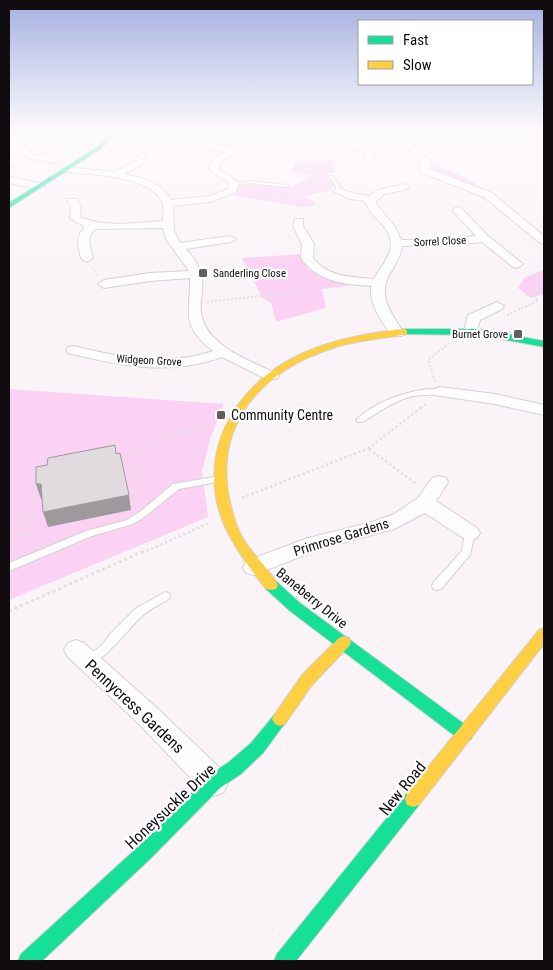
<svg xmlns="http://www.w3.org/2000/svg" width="553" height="970" font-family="'Roboto Condensed',sans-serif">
<rect width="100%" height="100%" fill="#faf4f9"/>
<!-- green -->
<path fill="#fbd1f4" d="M304 161H335V173H326L328 178 335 186 331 190 304 196 315 202 313 206 303 207 229 195 237 191 240 184 257 183 289 188 312 175 291 173 295 163Z
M428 161 469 179 491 195 427 169Z
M302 254 308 269 326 278 362 284 322 289 326 308 276 322 271 303 262 297 242 258Z
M544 270V294L531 298 518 288 525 277Z
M9 389 224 404 210 439 202 472 208 517 9 600Z"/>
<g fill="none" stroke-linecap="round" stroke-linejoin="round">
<!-- lane casing -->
<g stroke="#d5d0d4" stroke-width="2">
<path id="lane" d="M143 153 146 154 140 159 141 163H139L136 159Z
M13 164 14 166 9 167V165Z
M329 176H333L340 186V192L336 191V186Z
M250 181 287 185 289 186 287 187 250 183 234 185 232 184Z
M428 389 440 390 444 392C438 396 418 394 409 397 392 402 377 413 363 422H357L356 420C373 403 404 392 428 389Z
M220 476 224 479 223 481 179 489 147 515 133 524 92 536 9 571V563L86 531 127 520 141 511 173 484Z
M470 530 473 531 475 533 470 555 441 589 437 590 433 589 432 586 433 583 462 551 465 533 467 531Z
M165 592 169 593 170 596 169 599C160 604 150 609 142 616 130 626 99 670 83 664L81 661 83 658 101 646 112 632 135 609Z"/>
</g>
<!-- street casing -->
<g stroke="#d5d0d4" stroke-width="2">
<path id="street" d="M49 132H59L30 151 33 154 58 158V162L55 163 27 158 22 151 27 144 35 140 9 137V133L43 135Z
M249 132H258L252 137 297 142 368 144 374 148 372 155 374 160 370 163 367 162 364 155 365 149 297 148 247 142 219 165V169L239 182 236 192 210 202 173 206 174 230 180 243 230 236 236 239 230 242 186 249C199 263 204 275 202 294 201 300 200 307 201 313 206 346 250 361 276 373L279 376 276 379H266L222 357C169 376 121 366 68 353L66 350 68 347 73 346C119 357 167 367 213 351 179 324 191 313 190 278L150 281 104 288 98 284 104 280 150 273 189 271 166 239 163 228 95 229C86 238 90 247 93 258L87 262 81 258C78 245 75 237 85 227L70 218 71 206 67 201 68 199H76L81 206 80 217C106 228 135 223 163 221 163 215 165 208 162 202 152 177 91 174 68 172L65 171V167L114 172 140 159 144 162 143 164 124 174C142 178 162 182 171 200L210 196 228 189 229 183 209 170 211 162 225 151 193 147 189 144 193 141 231 146Z
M390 132H399L430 161 431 163 429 166V169L492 193 544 236V244L540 243 484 197 422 173 419 166 422 163Z
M9 177 40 183 45 186 40 189 9 183Z
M404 184 409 187 407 189 384 194 375 202 395 227 401 240H442L476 236 452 210 457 207 461 208 488 236 523 264 517 268 513 267 482 242 442 246H402C401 256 396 263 391 272 376 294 391 313 404 333L402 336H392C382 322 369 304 371 286 344 284 318 282 301 258L302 244 293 226 295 219H303V226L314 244 313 258C327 277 352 277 374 279 386 259 401 245 381 223 374 217 368 210 365 201L350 199 333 191 338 188 356 194 369 196 378 190Z
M497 302 504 306 502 309 480 320 476 334H466L464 331 468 315Z
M440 387 495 394 544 405V415L495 404 434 395 432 392 434 389Z
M439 476 446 478 448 482 436 501 477 528 480 533 477 538 470 540 463 538 425 513 394 529 320 549 254 575 246 573 243 567 246 561 308 538 372 522 394 514 418 498 432 478Z
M76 640 84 643 158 709 224 772 228 782 224 792 214 796 204 792 140 725 68 657 64 650 68 643Z"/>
</g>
<!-- fast casing -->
<g stroke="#d5d0d4" stroke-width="2">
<path id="fast" d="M113 132H118L101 149 9 208V203L97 147Z
M404 329H479L544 341V347L479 335 401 334V330Z
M271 580 276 581 300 603 471 729 473 734 471 739 465 741 459 739 290 611 266 589 264 585 266 581Z
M280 712 285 714 288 719 263 753 241 774 220 788 151 858 42 961H18L21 954 139 846 208 776 229 762 251 743 275 714Z
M413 791 419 793 421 799 419 805 296 961H274L277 954 407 793Z"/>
</g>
<!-- slow casing -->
<g stroke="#d5d0d4" stroke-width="2">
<path id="slow" d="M404 329 407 330V334C382 339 357 340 333 348 249 375 205 439 237 526 246 550 266 564 278 585L276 589 271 590 266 589C251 570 237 551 226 529 193 457 233 385 301 354 333 339 369 333 404 329Z
M544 628V644L419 805 413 807 407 805 405 799 407 793 539 630Z
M344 636 349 638 351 642 349 646 312 685 285 724 280 726 275 724 272 719 275 714 302 675 339 638Z"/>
</g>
<!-- path-far3 -->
<path stroke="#e2e0e1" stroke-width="1" stroke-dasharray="1 1" stroke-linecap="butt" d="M302 190 326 188
M250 192 286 197 301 204 298 213
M292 196 319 177 311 168 295 161
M92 266 98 276
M291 293 319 282
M532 293 536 277 544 278
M533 293 544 288"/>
<!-- path-far2 -->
<path stroke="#e2e0e1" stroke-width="2" stroke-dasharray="2 2" stroke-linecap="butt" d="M532 294V292
M207 302 294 292
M507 315 538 301 532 294 536 292
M435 382 428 360 449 343
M421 408 427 403"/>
<!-- path-far1 -->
<path stroke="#e2e0e1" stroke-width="2.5" stroke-dasharray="2.5 2.5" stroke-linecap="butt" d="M369 449 418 485
M127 458 137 505
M118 459 127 458 172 436 211 424
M242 498 369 448 423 406
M9 536 29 533 35 479 38 475
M142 553 209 523"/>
<!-- path -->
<path stroke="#e2e0e1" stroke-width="3" stroke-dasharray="3 3" stroke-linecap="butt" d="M9 611 144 551"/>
<!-- lane -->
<use href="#lane" fill="#fefdfe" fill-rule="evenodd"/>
<!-- street -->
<use href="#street" fill="#fefdfe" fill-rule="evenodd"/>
<!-- fast -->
<use href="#fast" fill="#16e098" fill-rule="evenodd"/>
<!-- slow -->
<use href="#slow" fill="#ffcf43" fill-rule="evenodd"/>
</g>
<!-- shaded-wall -->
<path fill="#9e999c" d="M36 484H41L46 498 41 499Z
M129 495 131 510 48 527 43 512Z"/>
<!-- building -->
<path fill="#e1dbdf" stroke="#9e999c" d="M115 445 116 454 120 453 129 495 43 512 41 484H36V467L47 465 48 458Z"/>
<!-- sky -->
<linearGradient id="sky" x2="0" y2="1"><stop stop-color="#a5b0e2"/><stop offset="0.49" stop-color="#fdfafc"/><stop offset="1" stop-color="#fdfafc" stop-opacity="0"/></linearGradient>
<rect width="553" height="268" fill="url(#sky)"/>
<!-- markers -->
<g fill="#635d62" stroke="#fff" stroke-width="2">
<rect x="198" y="268" width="10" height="10" rx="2.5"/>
<rect x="513" y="329" width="10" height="10" rx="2.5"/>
<rect x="216" y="410" width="10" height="10" rx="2.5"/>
</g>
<g text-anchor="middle" stroke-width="4.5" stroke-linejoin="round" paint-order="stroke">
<!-- far-street labels -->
<g font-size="11" fill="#110c10" stroke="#fff">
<text transform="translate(440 241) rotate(-3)" y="4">Sorrel Close</text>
<text transform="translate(149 360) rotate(3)" y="4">Widgeon Grove</text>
</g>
<!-- far-poi labels -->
<g font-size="11" fill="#110c10" stroke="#fff" text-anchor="start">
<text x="213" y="277">Sanderling Close</text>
<text x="508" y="338" text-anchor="end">Burnet Grove</text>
</g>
<!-- poi labels -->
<g font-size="14" fill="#110c10" stroke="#fff" text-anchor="start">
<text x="231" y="420">Community Centre</text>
</g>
<!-- street labels -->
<g font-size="14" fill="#110c10" stroke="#fff">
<text transform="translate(341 537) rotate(-17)" y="5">Primrose Gardens</text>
<text transform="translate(312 598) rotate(39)" y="5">Baneberry Drive</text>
</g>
<!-- near-street labels -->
<g font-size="16" fill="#110c10" stroke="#fff">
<text transform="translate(135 706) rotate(43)" y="6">Pennycress Gardens</text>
<text transform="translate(402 788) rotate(-51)" y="6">New Road</text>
<text transform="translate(170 806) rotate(-43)" y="6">Honeysuckle Drive</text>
</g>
</g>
<!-- border -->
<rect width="553" height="970" fill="none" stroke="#110c10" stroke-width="20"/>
<!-- legend -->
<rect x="358" y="20" width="175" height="65" fill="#ffffff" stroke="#a09e9f"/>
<rect x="368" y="36" width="25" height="8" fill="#16e098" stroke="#a09e9f"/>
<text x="403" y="45" font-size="15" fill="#110c10">Fast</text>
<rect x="368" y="61" width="25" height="8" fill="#ffcf43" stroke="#a09e9f"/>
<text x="403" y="70" font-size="15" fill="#110c10">Slow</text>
</svg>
